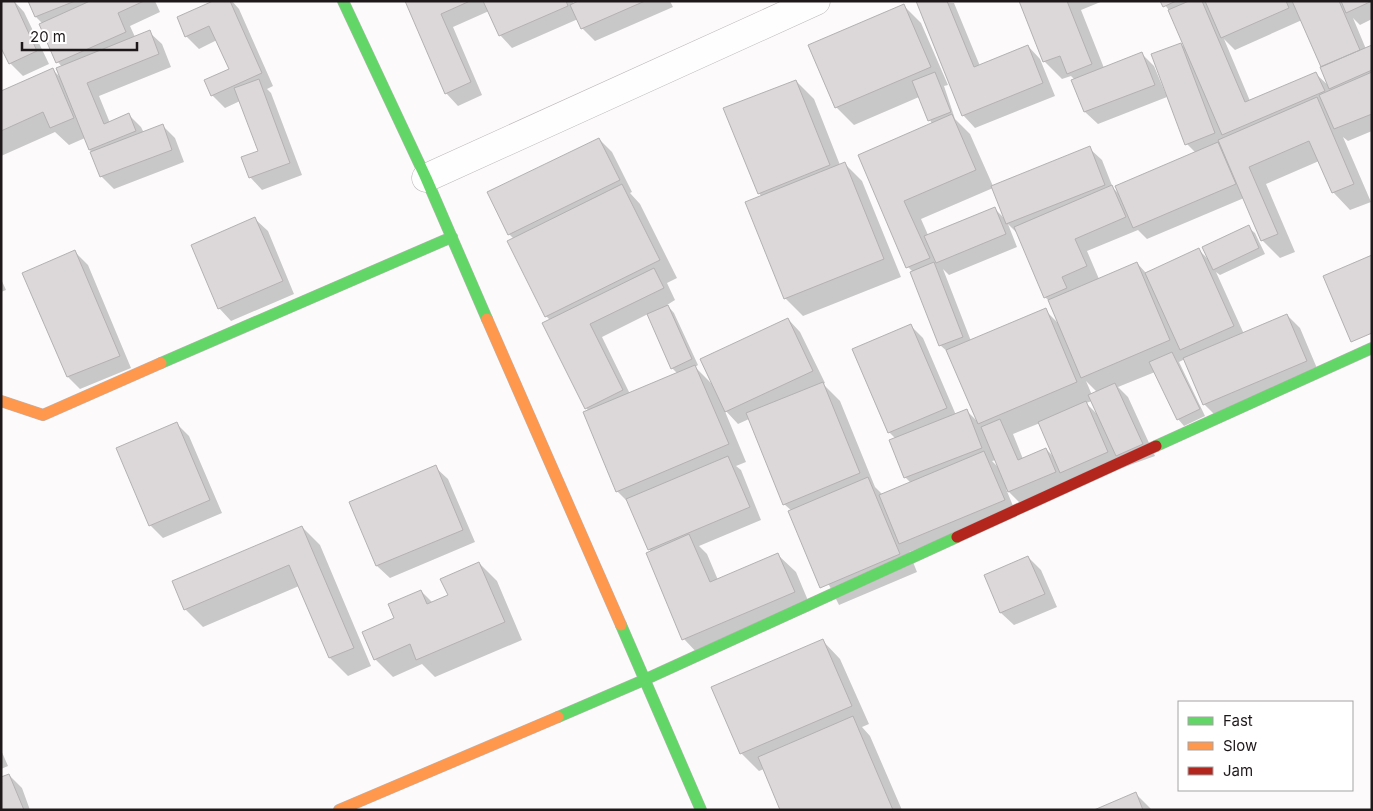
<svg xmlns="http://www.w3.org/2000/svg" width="1373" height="811" font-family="Inter,sans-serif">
<rect width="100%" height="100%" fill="#fcfafb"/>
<!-- shadow -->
<path fill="#0003" fill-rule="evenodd" d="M14 1 24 12 49 64 23 76 10 63Z
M29 1H155L160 12 130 26 135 37 149 32 162 44 171 67 99 96 110 123 129 115 141 127 144 133 163 126 175 138 184 162 114 189 101 176 85 138 69 145 55 132 1 156V92L52 69 61 78 62 67 58 62 43 24 36 17Z
M216 1H232L239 9 273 86 267 89 271 93 302 175 262 190 250 177 259 151 240 101 225 108 212 95 230 70 217 40 199 49 186 36Z
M407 1H572L574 4 581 1H670L673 7 595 41 582 28 578 19 512 48 500 35 489 11 453 27 482 95 458 106 446 93Z
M917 1 954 3 980 66 1028 46 1040 59 1055 96 975 128 963 115Z
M1020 1H1103L1081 10 1104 68 1141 53 1154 66 1167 97 1098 124 1085 112 1073 80H1075L1071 76 1062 79 1044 61Z
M1162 1H1372V19L1360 25 1353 18 1366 49 1372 46V131L1348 141 1343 137 1371 202 1350 210 1333 192 1319 161 1266 184 1295 252 1280 258 1262 240 1244 198 1147 239 1138 230 1087 251 1099 279 1137 263 1146 273 1199 250 1209 260 1248 227 1255 233 1265 254 1220 275 1216 272 1244 334 1287 315 1300 328 1319 373 1217 417 1204 404 1185 359 1179 362 1205 416 1184 426 1178 419 1155 372 1118 387 1128 397 1155 456 1021 504 1006 489 1016 513 909 552 917 572 839 605 792 511 784 504 749 419 738 424 724 409 746 462 736 466 741 470 761 520 699 546 707 554 718 580 778 555 796 572 812 610 701 657 684 639 651 552 629 503 617 491 588 411 550 320 546 316 514 239 509 234 599 139 612 152 632 192 630 193 640 204 677 278 667 283 675 300 667 305 674 313 698 365 695 367 712 384 788 319 800 332 825 383 823 384 840 401 875 487 883 495 911 483 905 477 896 439 889 432 911 326 923 338 956 415 967 411 979 423 950 354 940 345 912 271 908 267 859 156 932 124 919 97 854 125 836 107 904 6 921 23 948 85 944 86 955 119 970 134 993 186 1089 148 1102 160 1113 188 1121 196 1196 153 1187 144 1181 44 1187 50 1171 13ZM1302 20 1330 87 1316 74 1250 101 1224 39 1235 50ZM993 188 1006 220 994 208 928 235 921 219ZM1008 224 1018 234 1045 297 1051 303 1059 324 1045 310 971 341 943 269 949 275 1017 247ZM648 314 672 368 678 374 630 394 602 337ZM1086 381 1098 393 1092 395ZM1092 401 1099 416 1086 403ZM1040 423 1054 457 1046 449 1023 459 1013 434ZM996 460 999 468 992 461Z
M796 81 814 99 840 165 844 163 862 181 901 277 803 316 785 298 762 197 759 193Z
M255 219 268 231 294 294 231 321 219 308Z
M75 252 88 265 131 368 80 389 68 377Z
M1 279 6 290 1 292Z
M177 424 189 436 222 513 163 538 150 525Z
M435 467 448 479 475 542 390 578 377 566 351 503Z
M302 527 320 545 371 666 348 676 330 658 299 586 203 627 185 609Z
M1028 557 1041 570 1057 607 1014 625 1001 613 985 576Z
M479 563 497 581 522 640 435 677 422 664 393 677 375 659 396 619 421 591 433 603 449 596Z
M823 641 840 659 869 724 862 727 870 736 902 810H782L764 769 759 771 741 753Z
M1 750 8 766 1 769Z
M9 775 22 788 30 810H1Z
M1135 793 1152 810H1097Z"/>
<!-- building -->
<path fill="#dcd7d9" stroke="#b4b1b2" d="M4 1H14L37 51 9 64 1 48V3Z
M28 1H75L35 17Z
M90 1H144L118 13 126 32 56 63 39 24Z
M213 1H230L262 73 211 96 204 80 229 69 209 26 185 37 177 17Z
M405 1H470L441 14 471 82 445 94Z
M483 1H566L568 6 499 36Z
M578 1H645L581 29 570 5Z
M916 1H947L974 67 1028 45 1043 83 962 116Z
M1019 1H1067L1092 64 1067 74 1060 56 1043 62Z
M1160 1H1176L1163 7Z
M1189 1H1202L1245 102 1316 72 1325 91 1222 135 1168 10Z
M1205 1H1286L1289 8 1221 38Z
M1292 1H1339L1360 50 1321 67Z
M1341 1H1372L1346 13Z
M904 4 931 67 835 108 808 45Z
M150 30 159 54 87 83 104 124 129 113 136 131 89 150 56 68Z
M1181 43 1215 133 1185 145 1151 54Z
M1372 45V70L1329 89 1320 67Z
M1142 52 1155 85 1084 112 1071 80Z
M53 68 74 118 50 128 43 112 1 131V91Z
M935 72 951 112 928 121 912 81Z
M1372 72V114L1334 129 1319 95Z
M259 79 290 163 249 178 241 157 258 151 234 88Z
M796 80 830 165 758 194 723 108Z
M1317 97 1354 184 1332 193 1309 141 1249 167 1278 234 1261 241 1218 140Z
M952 114 976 170 904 201 930 258 906 268 858 155Z
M163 124 172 150 100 177 90 152Z
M599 138 620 180 508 235 487 192Z
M1218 142 1236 184 1133 228 1115 186Z
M1090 146 1105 185 1006 224 991 186Z
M845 162 884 259 784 299 745 202Z
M622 184 660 260 545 317 507 241Z
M1112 185 1126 217 1075 239 1087 266 1062 277 1067 288 1044 298 1014 227Z
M995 207 1006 234 936 263 924 236Z
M255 217 283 281 218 309 191 245Z
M1249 225 1259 248 1213 270 1202 247Z
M1199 248 1234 326 1180 350 1145 273Z
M75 250 120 356 67 377 22 273Z
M1372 255V333L1351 342 1323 276Z
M934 262 963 337 939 346 910 272Z
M1137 262 1170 340 1081 378 1048 300Z
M654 268 664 288 590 324 623 390 585 409 542 323Z
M668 305 692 359 671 369 647 314Z
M1046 308 1077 382 978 424 946 350Z
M1287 314 1307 361 1203 405 1183 358Z
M788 318 813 371 725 412 700 359Z
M911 324 947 408 888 433 852 349Z
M1172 352 1200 409 1177 420 1149 362Z
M695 365 729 444 616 492 583 412Z
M823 382 860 473 783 505 746 413Z
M1115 383 1143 444 1116 456 1088 395Z
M1086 401 1108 452 1060 473 1038 422Z
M967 409 982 448 904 478 889 440Z
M1000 419 1018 460 1046 448 1056 472 1008 492 981 427Z
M177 422 210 500 149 526 116 448Z
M984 451 1005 500 899 544 879 495Z
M728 456 750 507 648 550 626 499Z
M436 465 463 530 376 566 349 502Z
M868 477 900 554 820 588 788 511Z
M302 526 354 648 329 658 289 565 184 610 172 581Z
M689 534 710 582 778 553 795 592 682 640 646 553Z
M1028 556 1045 594 1000 613 984 575Z
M479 562 505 622 416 660 410 644 374 660 362 632 394 618 388 604 421 590 427 604 448 595 440 579Z
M823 639 852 706 740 754 711 687Z
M853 716 893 810H780L758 757Z
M9 774 24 810H1V777Z
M1136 792 1143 810H1094Z"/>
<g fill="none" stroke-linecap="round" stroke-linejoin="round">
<!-- street casing -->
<g stroke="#bab6b7" stroke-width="29">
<path id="street" d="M426 178 816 1"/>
</g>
<!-- fast casing -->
<g stroke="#bab6b7" stroke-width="12">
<path id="fast" d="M343 1 426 178 487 319
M161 363 452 237
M1156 446 1372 348
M621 625 701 810
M558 717 644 680 957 537"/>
</g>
<!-- slow casing -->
<g stroke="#bab6b7" stroke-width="12">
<path id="slow" d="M487 319 621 625
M1 401 43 415 161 363
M339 810 558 717"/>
</g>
<!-- jam casing -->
<g stroke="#bab6b7" stroke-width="12">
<path id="jam" d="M957 537 1156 446"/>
</g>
<!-- street -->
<use href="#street" stroke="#fffefe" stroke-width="28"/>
<!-- fast -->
<use href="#fast" stroke="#63d668" stroke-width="11"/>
<!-- slow -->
<use href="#slow" stroke="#ff974d" stroke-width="11"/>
<!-- jam -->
<use href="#jam" stroke="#b3261e" stroke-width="11"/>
</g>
<!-- border -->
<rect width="1373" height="811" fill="none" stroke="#1f181b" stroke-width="5"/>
<!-- legend -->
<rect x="1178" y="701" width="175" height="90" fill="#ffffff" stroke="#a5a3a4"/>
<rect x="1188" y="717" width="25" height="8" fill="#63d668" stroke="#a5a3a4"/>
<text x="1223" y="726" font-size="15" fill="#1f181b">Fast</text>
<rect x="1188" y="742" width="25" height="8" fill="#ff974d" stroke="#a5a3a4"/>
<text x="1223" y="751" font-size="15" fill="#1f181b">Slow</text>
<rect x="1188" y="767" width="25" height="8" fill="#b3261e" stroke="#a5a3a4"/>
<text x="1223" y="776" font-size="15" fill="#1f181b">Jam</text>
<!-- scale -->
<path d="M22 42v8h115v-8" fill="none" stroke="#1f181b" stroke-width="2.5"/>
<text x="30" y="42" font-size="15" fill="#1f181b" stroke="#ffffff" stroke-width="4" paint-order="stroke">20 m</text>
</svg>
